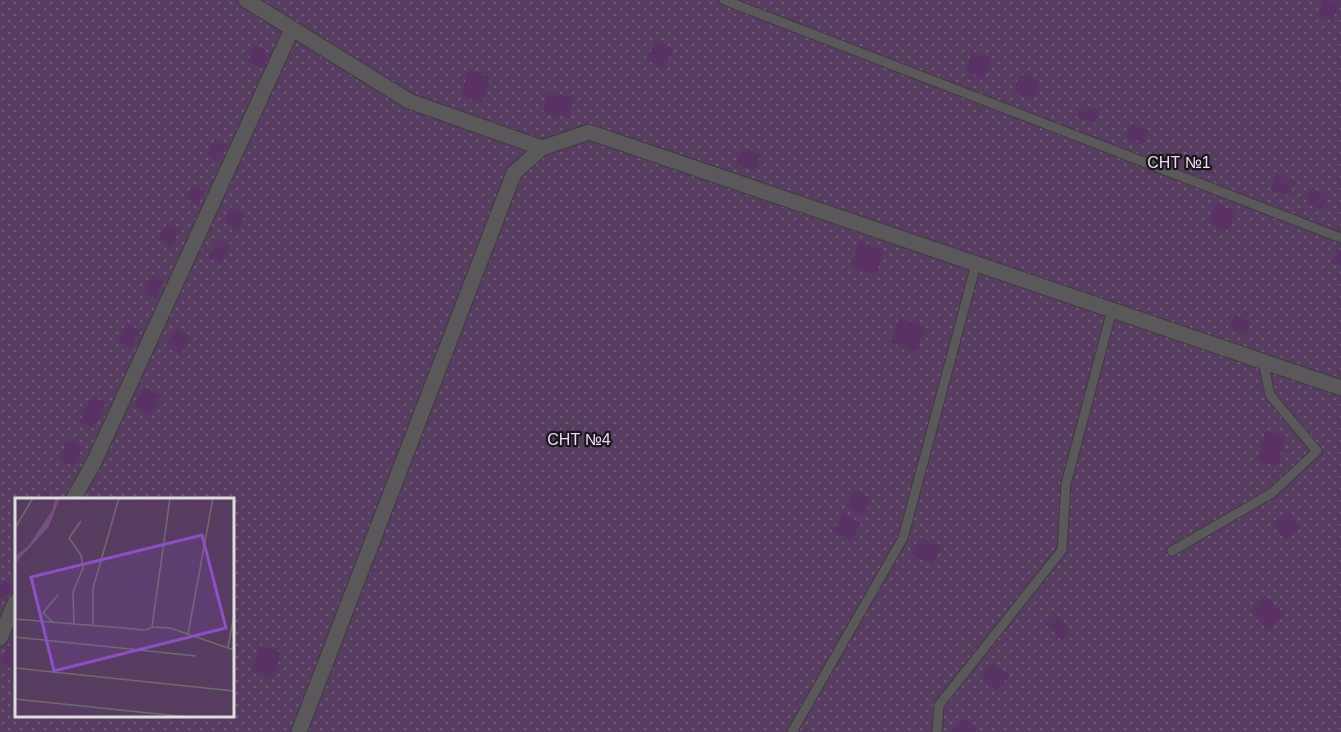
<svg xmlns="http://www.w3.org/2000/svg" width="1341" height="732" font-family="Helvetica,sans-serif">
<defs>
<pattern id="grass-dots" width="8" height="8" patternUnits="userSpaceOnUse" patternTransform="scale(1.5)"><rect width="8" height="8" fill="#583b61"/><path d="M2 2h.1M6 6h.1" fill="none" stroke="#705777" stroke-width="1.8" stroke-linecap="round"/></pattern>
</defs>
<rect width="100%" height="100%" fill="#222023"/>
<!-- grass -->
<path fill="url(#grass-dots)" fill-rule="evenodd" d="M0 0H1341V732H0ZM16 500H232V716H16Z"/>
<!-- building -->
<path fill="#5a3266" d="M1323 0 1339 3 1332 21 1318 16Z
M656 41 673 49 664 68 647 60Z
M255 46 271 54 263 69 248 61Z
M972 51 991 58 984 78 966 71Z
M469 70 490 77 482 103 461 96Z
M1020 74 1040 81 1033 99 1013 92Z
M547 92 574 97 570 118 543 113Z
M1081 104 1100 110 1095 123 1077 117Z
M1130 124 1149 130 1144 143 1126 137Z
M215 139 228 145 219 162 207 155Z
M742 148 761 154 755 170 737 164Z
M1276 174 1295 181 1290 196 1271 189Z
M193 185 205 191 198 205 186 199Z
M1311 189 1328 195 1323 210 1306 203Z
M1215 204 1235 211 1228 230 1208 223Z
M231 207 245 214 238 229 224 222Z
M167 224 180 230 171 246 159 240Z
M217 240 230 246 221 264 208 258Z
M859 241 884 249 876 275 851 267Z
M1337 249 1341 251V266L1332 263Z
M153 275 164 281 156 299 144 293Z
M1235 315 1251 323 1246 335 1229 327Z
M900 317 925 327 916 352 890 342Z
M126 323 140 330 131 349 117 342Z
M175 329 190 337 181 355 166 347Z
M144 387 161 396 151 416 133 407Z
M92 396 106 403 94 428 80 421Z
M1266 431 1286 437 1277 466 1257 460Z
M68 440 83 447 73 466 59 459Z
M855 490 872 500 862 515 846 505Z
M43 491 56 498 55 500H39Z
M1287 511 1301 527 1286 540 1272 523Z
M844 513 861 524 850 541 834 531Z
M920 537 941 547 932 565 912 554Z
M1 580 12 585 5 599 0 597Z
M1265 596 1284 614 1269 630 1250 612Z
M1055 614 1071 631 1061 640 1045 623Z
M13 638 16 640V671L0 663Z
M259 645 281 652 274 678 251 671Z
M993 663 1009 676 997 691 981 678Z
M963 718 977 729 974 732H951Z"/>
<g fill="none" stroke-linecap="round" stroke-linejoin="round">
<!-- service casing -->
<g stroke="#3c3a3d" stroke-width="11">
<path id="service" d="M724 0 1341 238
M1172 551 1272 493 1317 451 1270 395 1263 361
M792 732 903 538 976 264
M937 732 939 705 1062 550 1066 484 1112 310"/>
</g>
<!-- minor casing -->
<g stroke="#3c3a3d" stroke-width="17">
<path id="minor" d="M246 0 409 101 542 148 589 132 1341 388
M73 500 95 460 292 29
M0 638 16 601
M299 732 514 173 542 148"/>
</g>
<!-- service -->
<use href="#service" stroke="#5a585a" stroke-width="9"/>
<!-- minor -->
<use href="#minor" stroke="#5a585a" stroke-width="15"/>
</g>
<g text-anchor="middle" stroke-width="4.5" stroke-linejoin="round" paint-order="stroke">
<!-- park labels -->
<g font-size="16" fill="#f2dafa" stroke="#19161a">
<text x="1179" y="168">СНТ №1</text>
<text x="579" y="445">СНТ №4</text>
</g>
</g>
<!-- overview -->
<g transform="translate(15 498)">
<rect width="219" height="219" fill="#222023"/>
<path d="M0 0H40L37 12 13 48 0 58ZM45 0H219V219H0V66L34 29Z" fill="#583b61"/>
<path d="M40 0H45L34 29 0 66V58L13 48 37 12Z" fill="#774d83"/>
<path fill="none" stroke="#6e6c6e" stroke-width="1.5" d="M0 30 18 0M0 121 131 132 137 129 155 130 219 152M38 124 28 115 43 97M59 126 58 94 68 70 66 57 54 40 66 23M78 128V90L104 0M137 129 155 0M173 136 198 0M0 139 181 158M213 149 219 117M0 170 219 193M0 201 172 219"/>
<path fill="#8f4fc5" fill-opacity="0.15" stroke="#8f4fc5" stroke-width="3" d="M187 37 211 130 39 173 16 79Z"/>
<rect width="219" height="219" fill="none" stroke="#dfdddf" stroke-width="3"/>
</g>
</svg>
